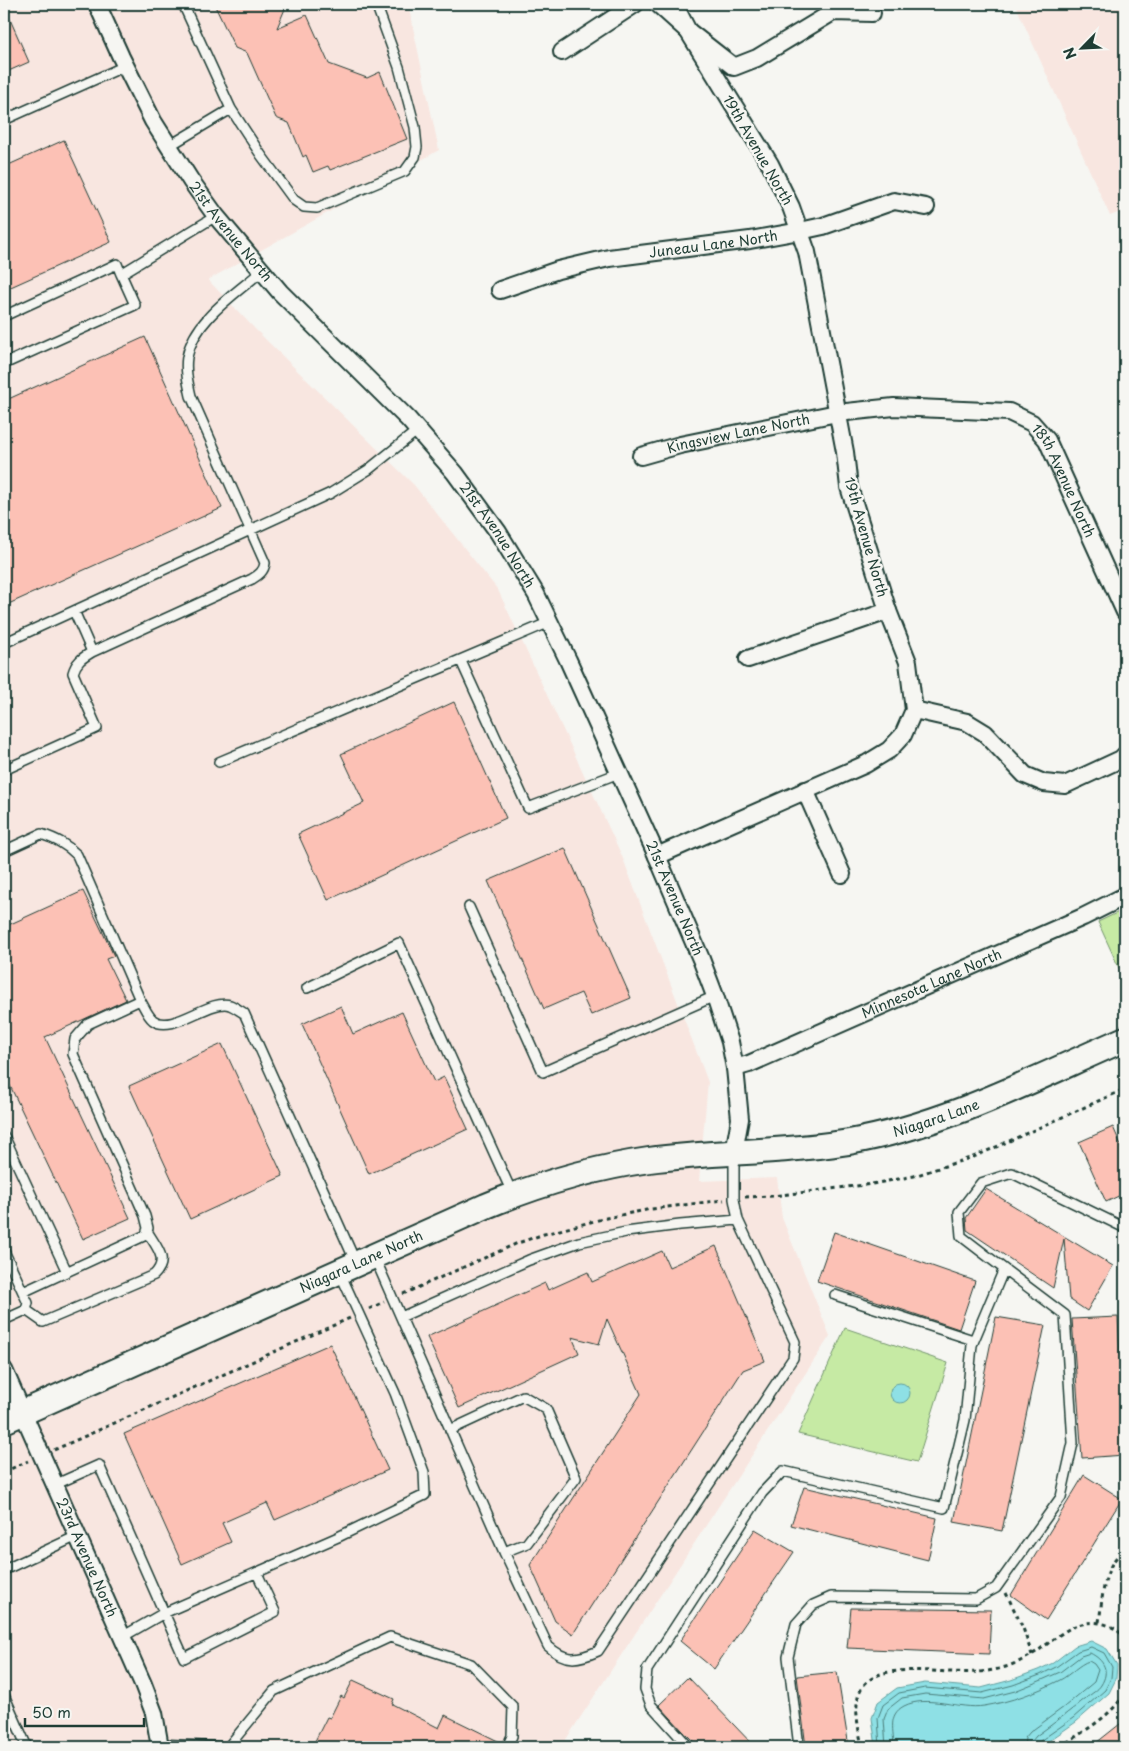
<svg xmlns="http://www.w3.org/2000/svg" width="1129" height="1751" font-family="'Playpen Sans',sans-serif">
<rect width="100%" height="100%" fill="#f6f6f2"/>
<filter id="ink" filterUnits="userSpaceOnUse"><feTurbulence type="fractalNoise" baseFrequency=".02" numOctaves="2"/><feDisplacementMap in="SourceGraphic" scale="10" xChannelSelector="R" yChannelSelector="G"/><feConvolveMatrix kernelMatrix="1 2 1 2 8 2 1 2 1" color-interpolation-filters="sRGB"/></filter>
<g filter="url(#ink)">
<!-- built -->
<path fill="#f8e6e0" d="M4 4H408L439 150 208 280 256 330 414 485 498 590 622 856 708 1082 699 1181 777 1178 782 1218 830 1336 561 1747H4Z
M1015 4H1125V210L1110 216Z"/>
<!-- green -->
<path fill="#c6eaa4" stroke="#72946c" d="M1125 909V981L1098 922Z
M845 1328 948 1363 917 1462 798 1434Z"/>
<!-- water -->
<path fill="#8ee0e5" stroke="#629f9e" d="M890 1393a10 10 0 1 1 20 0a10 10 0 1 1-20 0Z
M1091 1641 1107 1649 1117 1665 1116 1679 1109 1693 1076 1722 1040 1747H876L872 1718 878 1702 897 1688 925 1683 981 1688 1011 1680 1038 1670 1053 1663 1075 1646Z"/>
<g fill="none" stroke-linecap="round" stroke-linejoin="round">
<!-- shore -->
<path stroke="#4b7e7b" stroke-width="1" d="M880 1747 878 1718 883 1705 899 1693 925 1688 982 1693 1013 1685 1040 1675 1056 1667 1078 1651 1091 1647 1104 1653 1112 1667 1111 1678 1105 1690 1073 1718 1040 1741 1038 1747
M886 1747 884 1719 888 1709 902 1698 925 1694 984 1699 1015 1691 1042 1680 1060 1672 1081 1656 1090 1653C1104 1660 1110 1671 1101 1685 1098 1690 1091 1694 1086 1698 1070 1711 1053 1724 1036 1736L1032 1741 1031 1747
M894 1747C894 1731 887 1715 904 1706 927 1694 960 1710 984 1706 1010 1702 1037 1692 1060 1680 1070 1675 1079 1664 1089 1661L1094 1664 1098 1670 1094 1682 1064 1707 1030 1732 1025 1738 1024 1747"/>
</g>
<!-- building -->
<path fill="#fcc1b5" stroke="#1f3d34" d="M214 4H287L277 28 307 15 329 64 367 78 380 72 407 139 330 170 328 166 313 172 306 155 303 157 289 123 276 118 247 53 235 48Z
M4 6 29 62 4 73Z
M64 140 111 242 4 290V167Z
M145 337 222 508 4 606V401Z
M454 702 506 818 328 900 298 834 364 803 341 754Z
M565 848 631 998 591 1015 581 993 544 1009 488 881Z
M83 891 114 956 106 959 126 1000 45 1037 130 1218 83 1239 4 1073V927Z
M341 1006 353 1034 402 1012 434 1082 444 1077 468 1129 369 1174 302 1024Z
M222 1044 283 1176 190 1219 129 1086Z
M1113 1127 1125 1154V1193L1106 1202 1079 1142Z
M986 1189 1113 1266 1087 1311 1069 1299 1064 1239 1053 1288 967 1230 966 1218Z
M834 1232 975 1281 959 1329 817 1281Z
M716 1246 765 1361 743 1370 573 1634 555 1621 530 1565 641 1394 607 1319 599 1344 572 1337 579 1353 459 1408 427 1337 545 1283 548 1290 588 1272 592 1282 662 1251 669 1267Z
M996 1317 1045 1325 1002 1531 954 1522Z
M1118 1317 1125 1455 1082 1458 1072 1319Z
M330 1344 388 1470 275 1520 267 1503 222 1523 231 1542 182 1564 124 1434Z
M1084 1475 1122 1499 1046 1620 1011 1595Z
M804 1487 937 1518 928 1560 791 1525Z
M755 1529 794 1552 714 1669 680 1641Z
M851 1608 991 1610 989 1654 847 1648Z
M837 1672 849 1747H806L797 1676Z
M688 1677 755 1747H699L682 1730 659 1705Z
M353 1680 394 1699 392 1704 439 1728 445 1715 502 1743 501 1747H312L327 1717 330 1718 341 1696 344 1698Z
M1125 1720V1747H1091Z"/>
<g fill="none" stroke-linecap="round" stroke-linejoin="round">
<!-- lane casing -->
<g stroke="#1f3d34" stroke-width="12">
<path id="lane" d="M183 4 231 109 261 155 294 200 304 207 317 208 405 171 415 157 417 147 415 127 399 67 376 4
M4 120 125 66
M169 146 231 109
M4 316 117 264 121 274 216 216
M4 364 135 305 121 274
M74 611 92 652 252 579C259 575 264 571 265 563L191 396C188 383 185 370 187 357 194 320 235 294 262 271
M4 643 331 493 368 470 418 430
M461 661 528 808 619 773
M219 762 550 622
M4 770 97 728 73 673C76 662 82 658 92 652
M4 851 41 834C56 839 66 844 77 855L140 1000C144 1006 147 1015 153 1020 172 1035 210 998 230 1005 235 1007 240 1011 244 1013L356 1263
M469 907 543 1072 715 996
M307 988 399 943 513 1195
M4 1136 67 1272
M4 1251 28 1303 26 1310 4 1320
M374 1256 504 1552 548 1646C565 1662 578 1660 598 1651L793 1358 795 1342 738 1220 734 1199V1153
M23 1292 146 1235 148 1228 145 1216 73 1054 75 1039 88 1024 140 1000
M835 1295 973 1340
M26 1310 43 1322 154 1275C170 1259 156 1247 147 1231
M401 1317 529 1260 579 1242 626 1232 680 1225 738 1220
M450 1430 523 1396 546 1409 576 1478 527 1543 504 1552
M54 1485 99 1465 184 1658 275 1612 257 1573
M4 1570 77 1536
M122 1637 164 1613 338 1537 425 1495 424 1472 395 1393 340 1273
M4 1695 27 1747
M159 1744 223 1747
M228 1747 274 1691 390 1637 471 1664 513 1707 512 1736 507 1747
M689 1747 651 1705 645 1689 647 1670 762 1493 783 1471 944 1508 965 1420 972 1345 1004 1269 961 1236 959 1212 981 1183 1012 1173 1125 1228
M799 1747 788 1657 796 1624 813 1605 831 1597 976 1599 996 1588 1061 1497 1073 1443 1065 1315 1004 1269"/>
</g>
<!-- street casing -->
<g stroke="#1f3d34" stroke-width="20">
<g id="street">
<path id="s1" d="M97 4 121 57 153 121 191 181 216 216 280 292 408 419 455 473 498 532 536 594 568 660 657 856 701 959 715 996 730 1042 735 1068 740 1119 734 1152"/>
<path d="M658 4 688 31 734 67 757 58 833 12 872 13"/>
<path d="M562 52 635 4"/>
<path id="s2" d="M500 290 558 270 609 258 750 240 800 231 823 226 894 201 926 207"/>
<path id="s3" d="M641 456 680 445 837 413 894 407 1009 412 1032 423 1047 440 1125 612"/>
<path d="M748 659 888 611"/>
<path d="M914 710 967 722 985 733 1025 775 1044 783 1065 785 1121 759 1125 755"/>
<path d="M805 790 842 874"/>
<path d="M657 856 866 764 889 750 903 735 914 710 908 662 888 611 849 487 845 452 807 252 791 207 770 164 688 31 674 4"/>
<path id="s4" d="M735 1068 749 1064 1083 917 1125 896"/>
<path id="s5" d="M4 1370 143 1684 154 1713 160 1747"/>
</g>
</g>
<!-- secondary casing -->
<g stroke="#1f3d34" stroke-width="28">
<g id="secondary">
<path id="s6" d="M4 1421 486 1206C539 1184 593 1168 649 1160 716 1151 783 1153 849 1142 947 1125 1035 1078 1125 1039"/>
</g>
</g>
<!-- path -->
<path stroke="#1f3d34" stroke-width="3" stroke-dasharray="4 4" stroke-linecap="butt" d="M745 1197 773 1196 872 1184 914 1176 976 1156 1125 1089
M403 1294 518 1243 544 1234 606 1218 651 1209 724 1200
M369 1309 384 1302
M54 1450 350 1318
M4 1472 28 1461
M1006 1593 1023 1628 1032 1655
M1099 1622C1103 1598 1102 1565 1125 1550
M862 1747C859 1730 853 1708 860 1691 863 1683 875 1675 884 1673 922 1665 964 1679 1002 1668 1013 1665 1023 1660 1033 1654 1044 1647 1053 1639 1064 1632 1084 1618 1110 1619 1125 1638
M1060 1747C1082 1732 1111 1717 1125 1693"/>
<!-- lane -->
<use href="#lane" stroke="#f6f6f2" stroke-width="9"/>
<!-- street -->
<use href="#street" stroke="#f6f6f2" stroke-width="16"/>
<!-- secondary -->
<use href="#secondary" stroke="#f6f6f2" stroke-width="24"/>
</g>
</g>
<g text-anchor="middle" stroke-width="5" stroke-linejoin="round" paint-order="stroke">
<!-- street labels -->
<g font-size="14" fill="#1f3d34" stroke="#f6f6f2">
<text transform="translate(758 150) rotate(60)" y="5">19th Avenue North</text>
<text dy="5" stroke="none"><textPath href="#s1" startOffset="265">21st Avenue North</textPath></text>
<text dy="5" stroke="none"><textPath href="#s2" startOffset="219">Juneau Lane North</textPath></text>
<text dy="5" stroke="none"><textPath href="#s3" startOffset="100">Kingsview Lane North</textPath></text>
<text dy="5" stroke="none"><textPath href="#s3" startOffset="465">18th Avenue North</textPath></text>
<text dy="5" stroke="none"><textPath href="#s1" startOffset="670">21st Avenue North</textPath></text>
<text transform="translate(866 537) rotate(74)" y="5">19th Avenue North</text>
<text dy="5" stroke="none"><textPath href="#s1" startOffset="1075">21st Avenue North</textPath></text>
<text dy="5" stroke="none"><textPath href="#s4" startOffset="214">Minnesota Lane North</textPath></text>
<text dy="5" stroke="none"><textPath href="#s6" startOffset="989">Niagara Lane</textPath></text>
<text dy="5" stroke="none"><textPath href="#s6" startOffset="391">Niagara Lane North</textPath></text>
<text dy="5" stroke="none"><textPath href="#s5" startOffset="205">23rd Avenue North</textPath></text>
</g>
</g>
<!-- margin -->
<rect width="1129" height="1751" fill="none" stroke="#f6f6f2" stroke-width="20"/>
<rect x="10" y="10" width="1109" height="1731" fill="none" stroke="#1f3d34" stroke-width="2" filter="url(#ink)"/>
<!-- north arrow -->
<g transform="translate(1082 48) rotate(246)" stroke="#f6f6f2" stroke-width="4" paint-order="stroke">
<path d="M0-4L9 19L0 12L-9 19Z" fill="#1f3d34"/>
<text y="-8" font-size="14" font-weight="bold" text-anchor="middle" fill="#1f3d34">N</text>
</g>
<!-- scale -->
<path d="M25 1718v8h119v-8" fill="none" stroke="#1f3d34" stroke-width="2.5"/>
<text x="32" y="1718" font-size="15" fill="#1f3d34" stroke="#f6f6f2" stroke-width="4" paint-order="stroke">50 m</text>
</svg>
